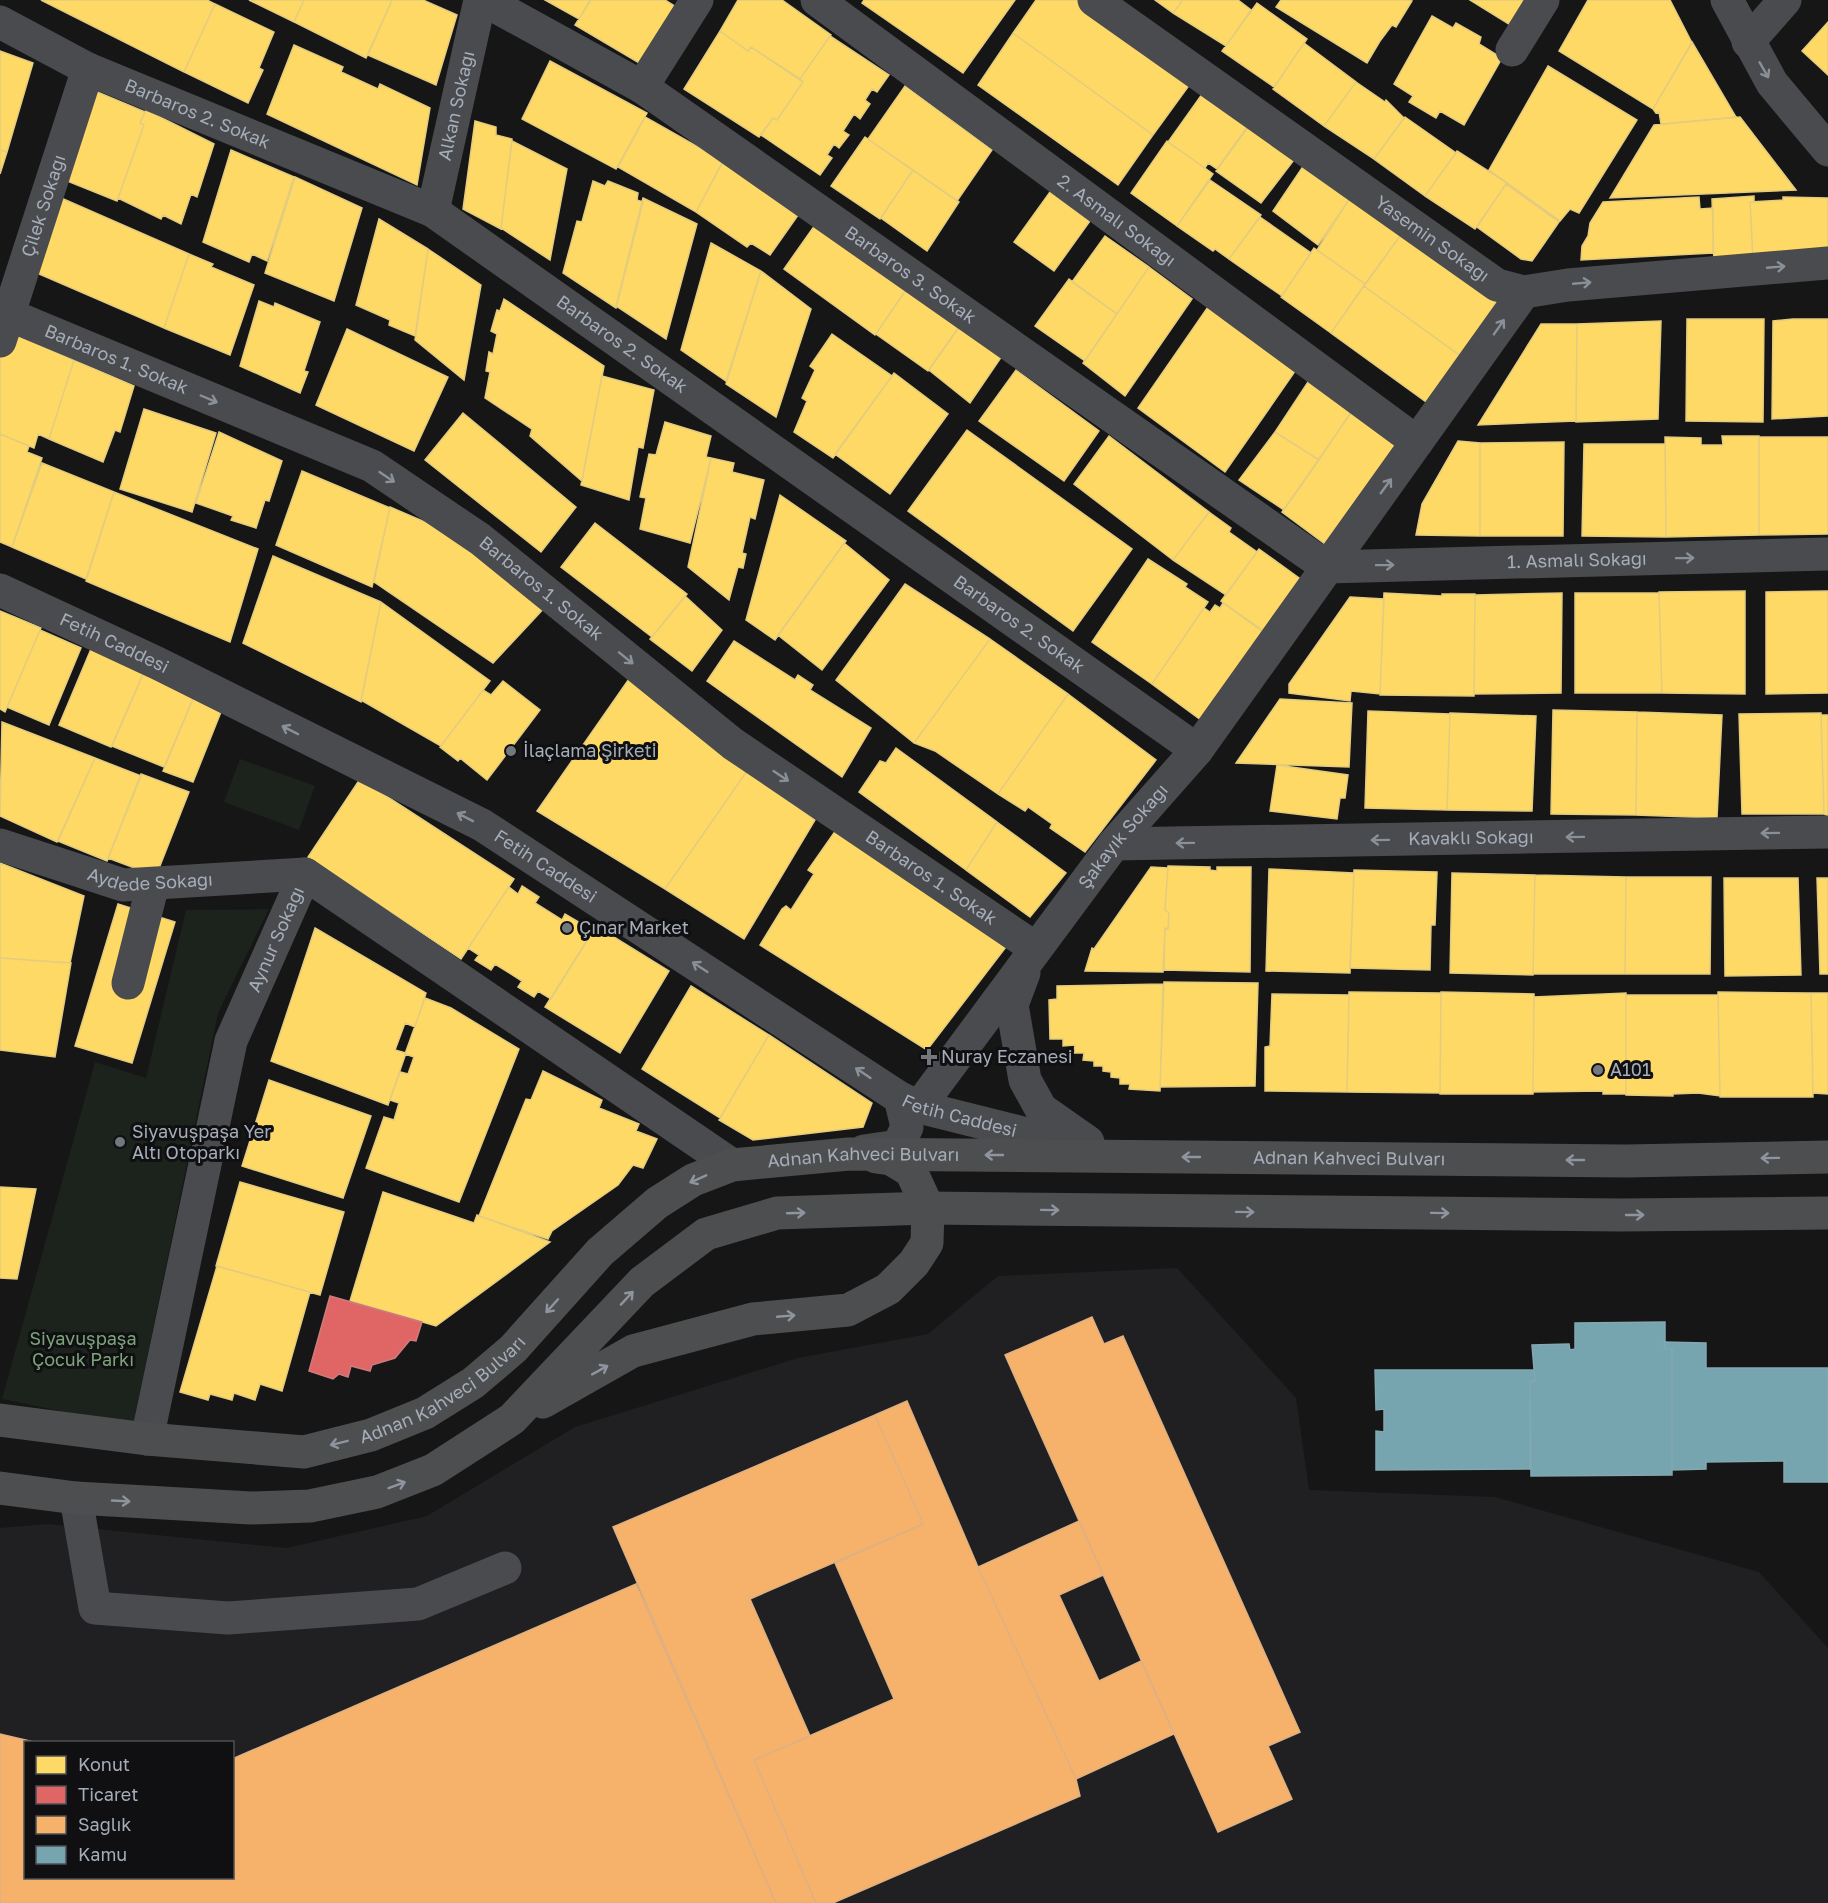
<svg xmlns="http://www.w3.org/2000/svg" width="1828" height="1903" font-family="'Golos Text',sans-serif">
<rect width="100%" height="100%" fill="#161616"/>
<!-- built -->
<path fill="#202022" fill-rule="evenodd" d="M1177 1268 1296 1398 1309 1490 1495 1497 1759 1572 1828 1648V1903H0V1528L48 1524 287 1548 427 1516 575 1427 798 1358 928 1334 998 1276ZM26 1742H232V1878H26Z"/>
<!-- green -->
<path fill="#1b231c" d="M240 759 315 786 299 830 224 802Z
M269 909 218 1013 133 1426 2 1399 95 1062 146 1078 186 910Z"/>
<!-- homes -->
<path fill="#ffd966" stroke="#e4cc7f" stroke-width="1.5" d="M41 0H207L215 4 184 72Z
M249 0H304L294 22Z
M304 0H392L366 58 294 22Z
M392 0H423L457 15 436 85 368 55Z
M545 0H590L579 19Z
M591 0H665L681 10 646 67 575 25Z
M738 0H782L831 35 800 79 751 47 748 51 720 31Z
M864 0H1015L963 73 862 3Z
M1036 0H1078L1193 80 1153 135 1013 33Z
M1155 0H1183L1173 13Z
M1183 0H1238L1251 10 1226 46 1173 13Z
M1281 0H1409L1412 1 1396 27 1392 25 1380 41 1367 63 1276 7Z
M1470 0H1537L1520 31Z
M1588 0H1670L1692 43 1653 109 1559 51Z
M1257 3 1307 39 1274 87 1222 51Z
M215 4 274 32 259 68 263 70 248 103 184 72Z
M1432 16 1453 28 1456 23 1481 37 1479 44 1502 58 1464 125 1440 111 1436 118 1409 102 1413 96 1394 84Z
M1828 22V75L1802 51Z
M720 31 748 51 751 47 803 82 777 120 773 118 759 137 684 89Z
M1013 33 1153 135 1118 185 978 85Z
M830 36 889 75 877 92 872 89 865 100 870 104 860 119 854 114 843 131 849 135 839 148 834 144 827 155 832 158 820 175 761 135 773 118 777 120 803 82 800 79Z
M1692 42 1736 117 1661 124 1659 112 1656 113 1653 109Z
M1304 43 1356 82 1324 126 1273 89Z
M294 45 343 67 341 72 378 89 380 84 430 108 417 185 267 114Z
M0 51 33 63 7 152 0 150Z
M550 61 647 113 616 169 522 119Z
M1548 66 1637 120 1579 213 1570 209 1560 221 1489 170Z
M1356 82 1385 102 1386 100 1404 118 1374 159 1324 126Z
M83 86 145 112 140 123 144 125 117 201 55 176Z
M905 86 992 150 957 201 868 139Z
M1205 90 1250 123 1217 169 1208 163 1205 168 1168 142Z
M146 110 214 144 197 197 191 194 181 224 163 215 161 219 118 198 144 125 140 123Z
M645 117 723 161 696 212 618 167Z
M1405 117 1456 153 1425 196 1374 159Z
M1740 117 1796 190 1610 198 1654 125Z
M475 121 496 127V135L512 139 501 229 463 209Z
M1252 122 1297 156 1261 203 1216 171Z
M865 137 913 170 880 219 831 186Z
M512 141 567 169 550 260 501 228Z
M1167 141 1213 174 1177 226 1131 193Z
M0 150 7 152 0 174Z
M231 150 294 177 267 261 252 254 249 262 203 242Z
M1457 151 1507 183 1475 229 1425 196Z
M725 158 801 211 770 255 751 243 747 247 696 212Z
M1306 162 1353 194 1318 245 1273 211Z
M913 170 959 202 927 251 881 218Z
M295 177 362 208 334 301 265 273Z
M1210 180 1261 215 1229 259 1215 249 1213 251 1177 226Z
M593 181 605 186 608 181 638 193 637 200 643 202 616 308 563 273 577 221 582 222Z
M1506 184 1559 222 1532 261 1521 259 1477 227Z
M1050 192 1090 221 1054 271 1014 242Z
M52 194 189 254 164 328 37 273Z
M1351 196 1403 232 1365 284 1317 250Z
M1754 196V202H1750L1753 260 1714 264 1712 199Z
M1699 197 1700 209 1713 208V253L1581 260 1582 246 1588 236 1590 223 1603 202Z
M1783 197 1828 198V253L1753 258 1750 202 1783 200Z
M643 198 697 224 666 339 616 306Z
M1260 217 1311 253 1282 296 1229 259Z
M379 219 428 249 415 336 389 325 390 320 356 305Z
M815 225 906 290 875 335 784 269Z
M1403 232 1505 305 1466 360 1364 286Z
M1105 236 1149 267 1117 314 1072 282Z
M711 243 761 271 726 381 681 350Z
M1314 248 1365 284 1331 333 1281 297Z
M428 249 481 285 464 380 415 340Z
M189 254 213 264 211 267 254 285 230 355 164 328Z
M1149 267 1192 299 1125 396 1083 363Z
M761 271 811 309 776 417 726 384Z
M1069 279 1117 314 1085 361 1035 326Z
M1364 286 1466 360 1433 407 1331 333Z
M906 290 958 328 928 371 876 334Z
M504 299 604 366 582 481 530 436 532 429 485 398 490 372 486 371 489 352 493 354 497 334 491 331 497 310 500 311Z
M259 301 274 307 275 303 320 322 304 371 308 372 300 393 240 366Z
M1210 304 1298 367 1225 472 1138 408Z
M1687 319H1764L1763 422 1686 421Z
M1793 319H1828V416L1772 419 1773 321Z
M1661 321 1658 419 1576 422 1577 324Z
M1541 324H1577L1576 421 1478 425Z
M960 326 1002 356 970 403 929 370Z
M347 329 448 377 414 451 316 405Z
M8 331 74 360 49 439 38 434 34 448 0 434V357Z
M832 334 892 376 833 458 794 432 807 401 802 398 815 370 810 366Z
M74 360 134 386 120 432 115 430 103 462 49 439Z
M1016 370 1099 431 1064 481 979 421Z
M894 373 948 414 890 494 835 454Z
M602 376 654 390 643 448 638 447 629 500 581 485Z
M1308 382 1351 412 1319 460 1275 432Z
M144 409 216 433 192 512 120 489Z
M1353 410 1407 445 1333 550 1282 512Z
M463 413 576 507 541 552 425 460Z
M665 422 711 436 706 457 711 458 690 543 640 529 646 498 640 497 649 454 656 455Z
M967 430 1132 549 1073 631 908 511Z
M219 432 282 461 269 501 265 500 256 528 231 520 233 516 196 503Z
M1275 432 1319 460 1284 510 1239 480Z
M0 434 29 446 27 452 42 458 12 547 0 542Z
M1109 436 1209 512 1173 560 1074 484Z
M1722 436H1759V535L1666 537 1665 437 1701 438V445H1723Z
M1759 437H1828V534L1759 535Z
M1458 441 1480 443V536L1416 535 1422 504Z
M1564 442 1563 536H1480V443Z
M1584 444H1665L1666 537 1582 536Z
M711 458 734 463 732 472 764 480 755 519 750 517 742 553 746 554 743 568 738 567 729 600 688 567Z
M42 463 114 492 86 579 12 547Z
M302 471 390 508 372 587 276 545Z
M114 492 258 549 230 642 86 581Z
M780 495 846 541 775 640 746 620Z
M390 507 474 543 547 605 493 663 374 582Z
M1209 512 1231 528 1229 532 1257 552 1226 595 1173 560Z
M595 523 687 594 652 637 561 567Z
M844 543 889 580 822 670 778 635Z
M1259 549 1310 586 1273 638 1221 601Z
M273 556 381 602 361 702 243 643Z
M1148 559 1187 584 1185 587 1208 602 1152 684 1092 642Z
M905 584 990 639 914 743 836 680Z
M1745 591V694L1662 693 1659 592Z
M1828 591V693L1766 694V592Z
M1384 593 1442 596V594H1475L1474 696 1380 695Z
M1562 593 1561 693 1474 694 1475 595Z
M1575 593H1659L1662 693H1575Z
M685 596 722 630 692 671 650 639Z
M1350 597 1384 599 1380 694 1351 691 1350 701 1289 693V684Z
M381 602 490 681 441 746 361 700Z
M1223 603 1269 636 1209 726 1152 684 1204 608 1210 612 1215 605 1220 608Z
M0 611 41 628 5 712 0 709Z
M40 630 81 648 49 725 7 707Z
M990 639 1068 694 998 794 935 751 914 743Z
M734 641 795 680 798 675 813 685 810 690 871 728 842 777 707 681Z
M91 649 143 674 111 747 59 725Z
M144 672 195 694 164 767 112 746Z
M631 676 747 771 665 889 537 811Z
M503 681 540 710 487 780 460 758 458 761 440 747 483 690 491 695Z
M195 694 223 707 193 782 163 771Z
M1068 694 1156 760 1085 852 1050 828 1052 824 1028 807 1025 811 998 794Z
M1280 699 1352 703 1349 767 1236 763Z
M1553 710 1637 712 1636 815 1551 814Z
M1368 711 1450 714 1447 810 1365 808Z
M1637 712 1722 715 1717 818 1636 815Z
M1450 713 1536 716 1532 811 1447 810Z
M1821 713 1824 814H1742L1739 714Z
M1821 715H1828V816L1824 814Z
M2 722 95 758 57 842 0 816Z
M896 748 997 822 966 870 859 792 880 761 886 763Z
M95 758 141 776 107 861 58 841Z
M1277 765 1348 775 1345 798H1340L1337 819 1270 811Z
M747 771 815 820 744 939 665 889Z
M141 774 189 792 156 876 108 858Z
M360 779 514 879 461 959 308 857Z
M997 822 1066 873 1030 917 966 870Z
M836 830 1006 947 927 1050 760 945 782 909 786 906 791 910 814 874 808 870Z
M0 863 84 896 70 963 0 958Z
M1168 866 1210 867V870L1217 871V867H1251L1250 972 1164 970 1165 928 1168 929 1169 913 1165 910Z
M1151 867 1168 868 1165 910 1169 913 1168 929 1165 928 1163 972 1085 971 1092 948 1094 949Z
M1269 869 1354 873 1350 973 1266 971Z
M1354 870 1437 872 1435 925H1431L1430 970 1350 968Z
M1452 873 1535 875 1533 975 1450 973Z
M1535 875 1626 877 1625 974H1533Z
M1626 877H1711L1710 974H1625Z
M1724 878H1798L1801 975 1725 976Z
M1817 878H1828V974H1820Z
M522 886 539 897 535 903 562 920 565 914 582 924 578 930 590 936 551 999 538 991 534 997 518 987 522 981 495 964 491 970 475 960 479 955 468 948 509 887 518 894Z
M118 904 175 922 132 1063 75 1046Z
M596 926 669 971 620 1053 545 1007Z
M315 928 426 993 415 1027 405 1023 395 1050 406 1053 388 1105 271 1061Z
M0 958 71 963 55 1057 0 1050Z
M1164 982 1258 983 1255 1086 1160 1087Z
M1163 984 1160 1091 1129 1089 1130 1084H1120V1078L1111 1077V1072L1103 1071V1066H1094V1061L1083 1060 1084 1053H1074L1075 1045 1063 1046V1039H1050L1049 1000 1057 999V986Z
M691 986 769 1035 720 1118 642 1069Z
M1349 992 1441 993 1440 1093 1347 1092Z
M1441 992 1534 994 1533 1094H1440Z
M1718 992 1811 993 1813 1097H1720Z
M1626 993V1094H1603V1091L1533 1092 1534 997Z
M1811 993H1828V1094L1813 1093Z
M1272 994 1349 995 1347 1092 1265 1091V1047L1270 1046Z
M1626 995H1718L1720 1096 1698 1093 1673 1094V1096L1626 1095Z
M425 998 451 1008 519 1049 459 1202 366 1168 384 1117 394 1120 399 1103 390 1100 400 1072 408 1074 414 1057 405 1054Z
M769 1035 872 1103 863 1127 753 1140 719 1120Z
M543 1071 602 1100 599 1108 639 1124 636 1131 657 1139 643 1168 633 1165 618 1185 552 1231 548 1239 479 1216 526 1099 531 1100Z
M269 1080 371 1116 343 1198 242 1166Z
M240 1182 344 1212 320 1295 216 1266Z
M0 1187 36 1189 17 1279 0 1278Z
M383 1192 474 1223 477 1215 550 1242 436 1326 350 1301Z
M217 1266 310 1292 282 1391 260 1384 255 1400 234 1393 232 1400 210 1394 208 1400 180 1392Z"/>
<!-- shops -->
<path fill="#e06666" stroke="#ce7b7f" stroke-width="1.5" d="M330 1296 422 1322 416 1341 410 1340 395 1358 372 1365 370 1371 351 1366 348 1377 339 1374 333 1379 309 1371Z"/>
<!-- health -->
<path fill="#f6b26b" stroke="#deb082" stroke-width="1.5" d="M1092 1317 1104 1344 1123 1336 1300 1732 1268 1746 1292 1799 1218 1832 1005 1355Z
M907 1401 978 1567 1076 1779 1080 1796 833 1903H816L754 1760 894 1699 835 1563 923 1524 875 1415Z
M875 1415 923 1524 750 1599 810 1736 754 1760 816 1903H776L613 1527Z
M1079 1521 1103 1575 1059 1595 1099 1681 1141 1661 1174 1734 1076 1779 978 1567Z
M636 1584 776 1903H0V1734L34 1742H26V1878H232V1759Z"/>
<!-- public -->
<path fill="#76a5af" stroke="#84a7b2" stroke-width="1.5" d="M1665 1322V1349H1672V1475L1531 1476 1530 1381H1535L1532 1345 1569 1344 1570 1350 1575 1349V1323Z
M1664 1342 1706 1343V1368H1828V1482H1784V1461L1706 1462V1469L1672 1470V1349H1665Z
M1375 1370H1534L1535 1381H1530V1469L1376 1470V1431L1384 1432V1409L1376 1410Z"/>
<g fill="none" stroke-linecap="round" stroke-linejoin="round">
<!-- minor -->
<g stroke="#494b4f" stroke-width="33">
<path id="s1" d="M484 0 642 87 1327 567"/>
<path id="s2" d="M817 0 1417 442"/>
<path id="s3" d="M1094 0 1497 285 1524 292 1568 285 1828 263"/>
<path d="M1727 0 1772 83 1828 150"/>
<path id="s4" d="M0 22 88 69 433 211 1197 750"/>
<path d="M1748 42 1785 0"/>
<path d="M1512 50 1543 0"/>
<path d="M642 87 697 0"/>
<path id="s5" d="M433 211 480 0"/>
<path id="s6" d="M0 311 372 466 480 539 733 744 1035 948"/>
<path id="s7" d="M0 341 88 69"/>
<path id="s8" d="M1327 567 1828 554"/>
<path id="s9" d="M0 590 157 663 482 825 900 1098 919 1107 1091 1150"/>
<path id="s10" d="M1114 844 1828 832"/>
<path id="s11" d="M0 845 123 885 305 874"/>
<path d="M1024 973 1012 1005 1025 1080 1041 1109 1088 1142"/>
<path d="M128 983 153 884"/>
<path id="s12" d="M919 1107 1114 844 1197 750 1524 292"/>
<path d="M864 1151 898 1146 907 1127 900 1098"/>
<path id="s13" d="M147 1439 231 1041 305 874 732 1165"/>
<path d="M76 1498 95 1608 228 1618 418 1604 505 1568"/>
</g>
<!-- major -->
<g stroke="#4c4e50" stroke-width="33">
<path d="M543 1402 633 1351 753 1319 848 1310 888 1289 914 1263 927 1243 928 1208 911 1171 891 1159 876 1157"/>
<path id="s14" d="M0 1420 147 1439 304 1452 371 1435 425 1413 473 1383 513 1349 600 1252 657 1203 693 1180 732 1165 849 1154 1626 1161 1828 1157"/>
<path d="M0 1488 76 1498 251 1508 310 1506 377 1492 433 1470 512 1419 642 1282 706 1234 777 1213 928 1208 1621 1215 1828 1213"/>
</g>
</g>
<!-- one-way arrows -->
<defs><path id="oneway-shaft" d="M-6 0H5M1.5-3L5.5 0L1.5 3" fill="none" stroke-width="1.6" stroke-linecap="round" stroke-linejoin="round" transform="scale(1.5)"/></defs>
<g stroke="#899098">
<use href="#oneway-shaft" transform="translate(1764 70) rotate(60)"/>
<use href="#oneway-shaft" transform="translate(1776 267) rotate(-5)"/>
<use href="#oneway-shaft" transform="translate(1582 283) rotate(-5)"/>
<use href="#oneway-shaft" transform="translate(1499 327) rotate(-55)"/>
<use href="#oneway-shaft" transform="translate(209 399) rotate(23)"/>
<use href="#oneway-shaft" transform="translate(387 477) rotate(34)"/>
<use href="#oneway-shaft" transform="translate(1386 486) rotate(-54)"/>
<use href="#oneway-shaft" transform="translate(1685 558) rotate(-1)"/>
<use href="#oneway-shaft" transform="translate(1385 565) rotate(-1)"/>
<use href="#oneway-shaft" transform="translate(626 658) rotate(39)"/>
<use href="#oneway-shaft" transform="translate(290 730) rotate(-153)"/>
<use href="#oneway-shaft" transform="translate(781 776) rotate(34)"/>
<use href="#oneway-shaft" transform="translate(465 817) rotate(-153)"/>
<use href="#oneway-shaft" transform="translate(1770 833) rotate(179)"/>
<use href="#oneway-shaft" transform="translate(1575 837) rotate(179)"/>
<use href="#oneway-shaft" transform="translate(1380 840) rotate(179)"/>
<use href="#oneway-shaft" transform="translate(1185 843) rotate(179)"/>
<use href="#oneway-shaft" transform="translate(700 967) rotate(-147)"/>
<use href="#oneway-shaft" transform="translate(863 1073) rotate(-146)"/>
</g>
<g stroke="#8f959e">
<use href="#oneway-shaft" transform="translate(994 1155) rotate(-180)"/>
<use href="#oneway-shaft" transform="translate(1191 1157) rotate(-180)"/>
<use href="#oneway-shaft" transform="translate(1770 1158) rotate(179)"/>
<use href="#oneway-shaft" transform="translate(1575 1160) rotate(-180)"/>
<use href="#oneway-shaft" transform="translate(698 1179) rotate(156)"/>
<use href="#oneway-shaft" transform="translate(1050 1210) rotate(1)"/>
<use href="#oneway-shaft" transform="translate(1245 1212) rotate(1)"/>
<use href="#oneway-shaft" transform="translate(796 1213) rotate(-2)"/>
<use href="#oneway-shaft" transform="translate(1440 1213) rotate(1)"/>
<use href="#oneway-shaft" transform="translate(1635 1215)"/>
<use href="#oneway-shaft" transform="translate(627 1298) rotate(-47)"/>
<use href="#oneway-shaft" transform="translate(552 1306) rotate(132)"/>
<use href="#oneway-shaft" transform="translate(786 1316) rotate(-5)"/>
<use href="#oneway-shaft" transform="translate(600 1370) rotate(-29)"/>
<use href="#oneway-shaft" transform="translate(339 1443) rotate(166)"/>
<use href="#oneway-shaft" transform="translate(397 1485) rotate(-21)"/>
<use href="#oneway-shaft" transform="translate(121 1501) rotate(3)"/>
</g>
<!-- markers -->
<g fill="#73787f" stroke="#101012" stroke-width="2">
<circle cx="511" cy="751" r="6"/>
<circle cx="567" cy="928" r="6"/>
<path d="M926 1048h6v6h6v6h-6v6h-6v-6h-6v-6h6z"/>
<circle cx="1598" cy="1070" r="6"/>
<circle cx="120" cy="1142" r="6"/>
</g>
<g text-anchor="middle" stroke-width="6" stroke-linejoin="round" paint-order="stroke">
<!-- street labels -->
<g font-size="18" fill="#a5adb8" stroke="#101012">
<text dy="6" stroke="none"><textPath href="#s5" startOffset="108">Alkan Sokağı</textPath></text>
<text dy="6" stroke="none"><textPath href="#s4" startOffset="218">Barbaros 2. Sokak</textPath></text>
<text dy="6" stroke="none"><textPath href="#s7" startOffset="142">Çilek Sokağı</textPath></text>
<text dy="6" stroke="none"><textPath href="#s2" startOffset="372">2. Asmalı Sokağı</textPath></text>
<text dy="6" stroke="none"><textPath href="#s3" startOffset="414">Yasemin Sokağı</textPath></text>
<text dy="6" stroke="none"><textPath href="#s1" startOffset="508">Barbaros 3. Sokak</textPath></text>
<text dy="6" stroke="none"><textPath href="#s4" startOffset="704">Barbaros 2. Sokak</textPath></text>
<text dy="6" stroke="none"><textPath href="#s6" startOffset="126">Barbaros 1. Sokak</textPath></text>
<text dy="6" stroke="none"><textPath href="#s8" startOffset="250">1. Asmalı Sokağı</textPath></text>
<text dy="6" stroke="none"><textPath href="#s6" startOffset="612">Barbaros 1. Sokak</textPath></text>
<text dy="6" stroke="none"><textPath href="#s4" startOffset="1190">Barbaros 2. Sokak</textPath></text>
<text dy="6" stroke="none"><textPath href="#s9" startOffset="126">Fetih Caddesi</textPath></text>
<text dy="6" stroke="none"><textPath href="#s12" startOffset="339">Şakayık Sokağı</textPath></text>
<text dy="6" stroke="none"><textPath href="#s10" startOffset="357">Kavaklı Sokağı</textPath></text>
<text dy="6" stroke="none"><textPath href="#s9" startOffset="612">Fetih Caddesi</textPath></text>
<text dy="6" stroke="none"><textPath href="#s11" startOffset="156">Aydede Sokağı</textPath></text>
<text dy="6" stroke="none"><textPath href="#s6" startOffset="1098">Barbaros 1. Sokak</textPath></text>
<text dy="6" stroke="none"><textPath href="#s13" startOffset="518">Aynur Sokağı</textPath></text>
<text dy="6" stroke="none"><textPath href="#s9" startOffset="1098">Fetih Caddesi</textPath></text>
<text dy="6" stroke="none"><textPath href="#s14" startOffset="964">Adnan Kahveci Bulvarı</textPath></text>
<text dy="6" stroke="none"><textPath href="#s14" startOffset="1450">Adnan Kahveci Bulvarı</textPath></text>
<text dy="6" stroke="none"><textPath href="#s14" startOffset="460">Adnan Kahveci Bulvarı</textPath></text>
</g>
<!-- poi labels -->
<g font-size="18" fill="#a5adb8" stroke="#101012" text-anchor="start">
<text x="523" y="757">İlaçlama Şirketi</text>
<text x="579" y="934">Çınar Market</text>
<text x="941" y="1063">Nuray Eczanesi</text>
<text x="1610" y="1076">A101</text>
<text x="132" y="1138">Siyavuşpaşa Yer<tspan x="132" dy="21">Altı Otoparkı</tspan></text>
</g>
<!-- park labels -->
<g font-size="18" fill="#7ca47b" stroke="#101012">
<text x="83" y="1345">Siyavuşpaşa<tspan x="83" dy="21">Çocuk Parkı</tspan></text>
</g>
</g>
<!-- legend -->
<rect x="24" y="1741" width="210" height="138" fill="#101012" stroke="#4c4f54" stroke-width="1.5"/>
<rect x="36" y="1756" width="30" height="18" fill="#ffd966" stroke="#4c4f54" stroke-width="1.5"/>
<text x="78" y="1771" font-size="18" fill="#a5adb8">Konut</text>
<rect x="36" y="1786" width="30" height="18" fill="#e06666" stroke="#4c4f54" stroke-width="1.5"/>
<text x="78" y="1801" font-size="18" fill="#a5adb8">Ticaret</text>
<rect x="36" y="1816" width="30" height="18" fill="#f6b26b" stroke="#4c4f54" stroke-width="1.5"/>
<text x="78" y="1831" font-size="18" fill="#a5adb8">Sağlık</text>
<rect x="36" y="1846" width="30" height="18" fill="#76a5af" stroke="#4c4f54" stroke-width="1.5"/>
<text x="78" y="1861" font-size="18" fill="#a5adb8">Kamu</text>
</svg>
